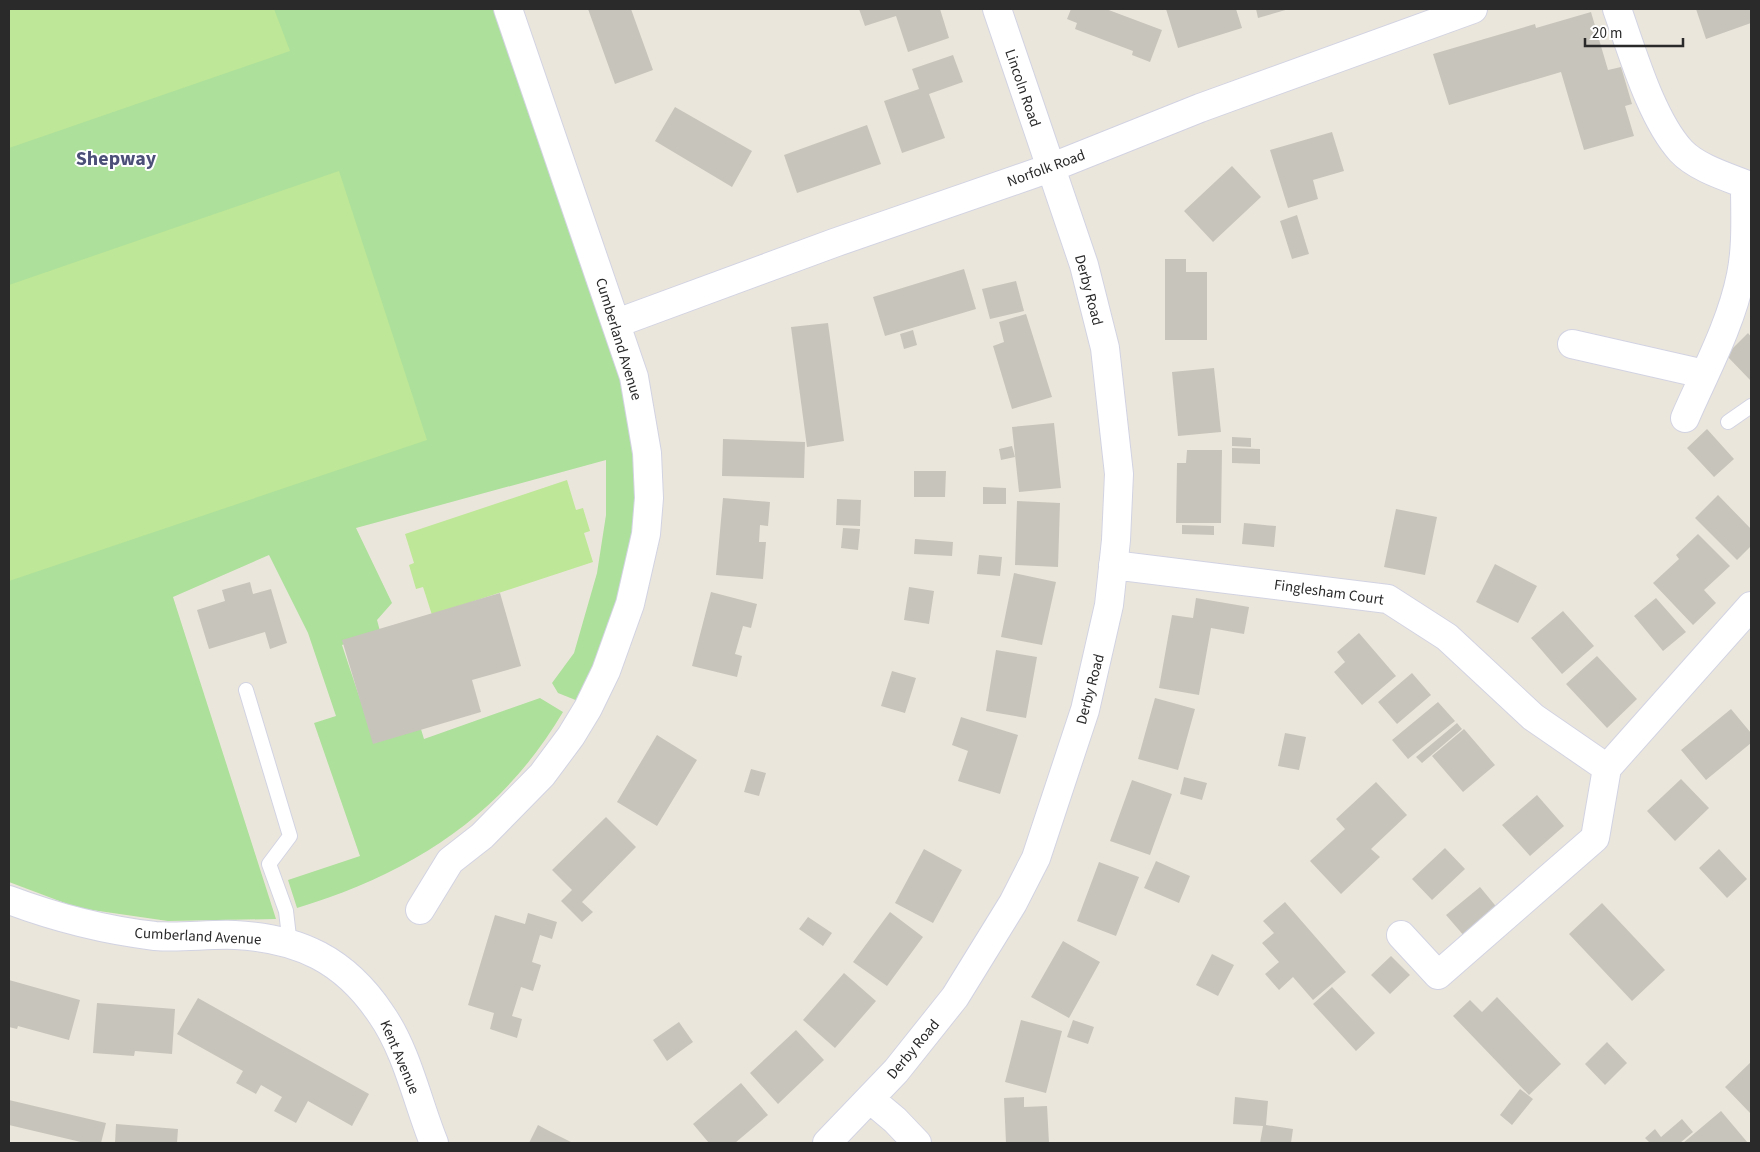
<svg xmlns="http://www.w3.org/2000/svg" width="1760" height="1152" font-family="'Source Sans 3',sans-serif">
<rect width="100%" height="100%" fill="#ebe6dc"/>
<!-- green -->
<path fill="#ade09b" d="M9 9H494L623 389 634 446 638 506 627 569 599 659 578 701 558 693 552 683 574 653 597 573 606 515V460L356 528 392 603 377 620 380 631 342 645 374 741 420 726 424 739 540 698 563 712C501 817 411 873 297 908L288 880 360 856 314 723 336 716 308 633 269 555 173 597 276 919 168 921 78 908 9 882Z"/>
<!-- pitch -->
<path fill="#bee797" d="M9 9H274L290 51 9 148Z
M339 171 427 440 9 581V285Z
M567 480 576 510 583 508 590 531 584 533 593 562 432 615 423 587 416 589 409 565 414 563 405 534Z"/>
<!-- building -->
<path fill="#c7c4bb" d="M588 9H631L653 70 615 84Z
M859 9H940L949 38 908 52 896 16 865 26Z
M1071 9H1106L1162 30 1150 62 1132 55 1133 51 1075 29 1077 23 1067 19Z
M1166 9H1236L1242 28 1178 48Z
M1256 9H1289L1258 18Z
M1696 9H1751V23L1706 39Z
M1591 12 1608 70 1621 67 1632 104 1625 106 1634 136 1584 150 1561 72 1449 105 1433 54 1535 24 1536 28Z
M953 55 963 82 929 94 945 138 902 153 884 101 919 89 912 69Z
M675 107 752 151 732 187 655 141Z
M867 125 881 164 797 193 784 155Z
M1332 132 1344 171 1313 180 1318 199 1288 208 1270 150Z
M1232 166 1261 197 1213 242 1184 211Z
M1297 215 1309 254 1292 259 1280 221Z
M1165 259H1186V272H1207V340H1165Z
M964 269 976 309 885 336 873 297Z
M1016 281 1024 311 990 319 982 289Z
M1026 314 1052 397 1012 409 993 346 1004 342 999 322Z
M828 323 844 441 807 447 791 327Z
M913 330 917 345 904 349 900 334Z
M1748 333 1751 337V381L1726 355Z
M1214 368 1221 432 1178 436 1172 372Z
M1054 423 1061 488 1019 492 1012 427Z
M1707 429 1734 459 1714 477 1687 448Z
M1232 437 1251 438V447L1232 446Z
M723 439 805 442 804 478 722 476Z
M1012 446 1015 457 1001 460 999 449Z
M1232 448 1260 449V464L1232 463Z
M1187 450H1222L1221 523H1176L1177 463H1186Z
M914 471H946L945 497H914Z
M983 487 1006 488V504H983Z
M1718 495 1751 529V546L1737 560 1695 518Z
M723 498 770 502 768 526 760 525 759 542H766L763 579 716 575Z
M837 499 861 500 860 526 836 525Z
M1017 501 1060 503 1058 567 1015 565Z
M1396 509 1437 517 1425 575 1384 567Z
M1244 523 1276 526 1274 547 1242 544Z
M1182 525 1214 526V535L1182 534Z
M843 528 860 529 858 550 841 548Z
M1698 534 1730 566 1704 590 1716 603 1693 625 1653 583 1679 559 1676 555Z
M915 539 953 542 952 556 914 554Z
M979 555 1002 557 1000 576 977 574Z
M1495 564 1537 586 1518 623 1476 602Z
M1014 573 1056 582 1042 645 1001 637Z
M250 582 253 594 271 589 287 643 270 649 265 632 209 649 197 610 225 601 222 590Z
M909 587 934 591 929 624 904 620Z
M711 592 757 604 751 628 743 626 735 654 742 656 737 677 692 666Z
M500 593 521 666 472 680 481 712 373 744 342 640Z
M1196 598 1249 607 1244 634 1211 628 1199 695 1159 688 1172 615 1193 618Z
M1656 598 1686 632 1663 651 1634 616Z
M1563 611 1594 646 1562 674 1531 638Z
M1359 633 1396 676 1362 705 1334 672 1345 662 1337 652Z
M996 650 1037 657 1026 718 986 711Z
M1597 656 1637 699 1607 728 1566 684Z
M892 671 916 678 905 713 881 706Z
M1412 673 1431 695 1397 724 1378 702Z
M1155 698 1195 709 1178 770 1138 759Z
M1438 702 1455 721 1408 759 1392 740Z
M1731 709 1751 733V743L1706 780 1681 750Z
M961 717 1018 735 1000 794 958 781 968 751 952 745Z
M1457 723 1462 729 1422 763 1416 757Z
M1464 729 1495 765 1463 792 1432 756Z
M1285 733 1306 737 1299 770 1278 766Z
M657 735 697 760 657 826 617 802Z
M751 769 766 773 759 796 744 792Z
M1184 777 1207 783 1202 800 1180 794Z
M1681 779 1709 808 1675 841 1647 811Z
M1132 780 1172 794 1150 855 1110 841Z
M1376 782 1407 815 1371 849 1380 857 1341 894 1310 861 1345 829 1336 819Z
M1537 795 1564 826 1530 856 1502 825Z
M606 817 636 847 582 902 593 912 582 922 561 901 572 890 552 870Z
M1445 848 1465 869 1432 900 1412 879Z
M924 849 962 870 933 923 895 903Z
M1719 849 1747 879 1727 898 1699 868Z
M1156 861 1190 876 1179 903 1144 888Z
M1099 862 1139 877 1116 936 1077 921Z
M1480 887 1499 910 1465 937 1446 915Z
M1285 902 1346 972 1313 1000 1293 977 1279 990 1265 974 1279 962 1262 943 1274 933 1263 921Z
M1602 903 1665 970 1632 1001 1569 934Z
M890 912 923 937 887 986 853 962Z
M528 913 557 922 552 939 540 935 532 962 541 965 533 991 521 987 512 1016 522 1019 517 1038 490 1029 494 1013 468 1005 495 915 525 924Z
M808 917 832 933 823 946 799 929Z
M1063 941 1100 962 1069 1018 1031 997Z
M1212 954 1234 965 1218 996 1196 985Z
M1391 956 1410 975 1390 994 1371 975Z
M844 973 876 1001 835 1048 803 1020Z
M9 980 80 1000 69 1040 18 1026 17 1029 9 1027Z
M1332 987 1375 1033 1356 1051 1313 1004Z
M1497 997 1561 1064 1529 1095 1453 1016 1470 1000 1482 1012Z
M198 998 369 1094 352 1126 308 1101 296 1123 274 1111 282 1097 261 1085 256 1094 236 1083 243 1071 177 1034Z
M97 1003 175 1009 172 1054 135 1051 134 1056 93 1053Z
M1021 1020 1062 1031 1046 1093 1005 1082Z
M1073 1020 1094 1027 1088 1044 1067 1037Z
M679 1022 693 1042 667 1061 653 1040Z
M796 1030 824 1060 778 1104 750 1073Z
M1607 1042 1627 1063 1605 1085 1585 1064Z
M1751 1062V1114L1725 1087Z
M741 1083 768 1115 735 1143H709L693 1124Z
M1520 1089 1533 1099 1512 1125 1500 1115Z
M1024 1097V1107L1047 1106 1049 1143H1006L1004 1098Z
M1235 1097 1268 1101 1266 1125 1293 1129 1291 1143H1260L1263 1126 1233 1124Z
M9 1100 106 1123 101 1143H85L9 1125Z
M1721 1111 1748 1143H1683Z
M1682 1119 1693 1132 1680 1143H1650L1645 1138 1655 1129 1661 1137Z
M116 1124 178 1129 177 1143H115Z
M538 1125 551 1132 573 1143H529Z"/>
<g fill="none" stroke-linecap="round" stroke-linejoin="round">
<!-- service casing -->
<g stroke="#d2d3e2" stroke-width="16">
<path id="service" d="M1728 422 1751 406
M246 690 290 836 269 864 286 911 290 945"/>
</g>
<!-- minor casing -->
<g stroke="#d2d3e2" stroke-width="30">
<path id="minor" d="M1617 9C1632 51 1651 118 1681 151 1696 167 1724 176 1745 184 1745 215 1747 245 1741 275 1731 325 1705 372 1685 418
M617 323 834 243 1050 168 1200 108 1473 9
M1572 344 1704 374
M1113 565 1388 599 1447 637 1533 717 1607 768 1595 838 1438 975 1401 935
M1607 768 1751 606
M9 900C57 918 104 930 155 936 181 938 208 934 235 935 299 938 345 960 381 1014 407 1051 417 1101 434 1143
M420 910 450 861 482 836 542 775 571 736 588 708 606 671 630 604 646 534 649 498 647 453 634 377 508 9
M870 1099 895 1120 917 1143
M827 1143 896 1071 955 997 1013 903 1036 858 1085 710 1109 605 1116 540 1119 474 1105 348 1084 265 997 9"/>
</g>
<!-- service -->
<use href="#service" stroke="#fff" stroke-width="14"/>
<!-- minor -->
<use href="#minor" stroke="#fff" stroke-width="28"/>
</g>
<g text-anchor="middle" stroke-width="4" stroke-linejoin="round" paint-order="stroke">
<!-- street labels -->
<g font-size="15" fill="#2a2a2a" stroke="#fff">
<text transform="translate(1023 88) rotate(71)" y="5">Lincoln Road</text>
<text transform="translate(1046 168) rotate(-20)" y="5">Norfolk Road</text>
<text transform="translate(1089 290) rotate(75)" y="5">Derby Road</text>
<text transform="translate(619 339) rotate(73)" y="5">Cumberland Avenue</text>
<text transform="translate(1329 592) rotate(8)" y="5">Finglesham Court</text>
<text transform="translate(1090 689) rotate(-75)" y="5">Derby Road</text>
<text transform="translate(198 936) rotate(3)" y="5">Cumberland Avenue</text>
<text transform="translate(913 1049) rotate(-50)" y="5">Derby Road</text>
<text transform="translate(400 1057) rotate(67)" y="5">Kent Avenue</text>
</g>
<!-- district labels -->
<g font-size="20" font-weight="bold" fill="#4c5079" stroke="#fff">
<text x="116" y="165">Shepway</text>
</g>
</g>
<!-- border -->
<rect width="1760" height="1152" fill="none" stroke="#2a2a2a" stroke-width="20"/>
<!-- scale -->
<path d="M1585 38v8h98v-8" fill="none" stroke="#2a2a2a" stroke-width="2.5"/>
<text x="1592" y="38" font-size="15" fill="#2a2a2a" stroke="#ffffff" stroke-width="4" paint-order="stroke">20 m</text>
</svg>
